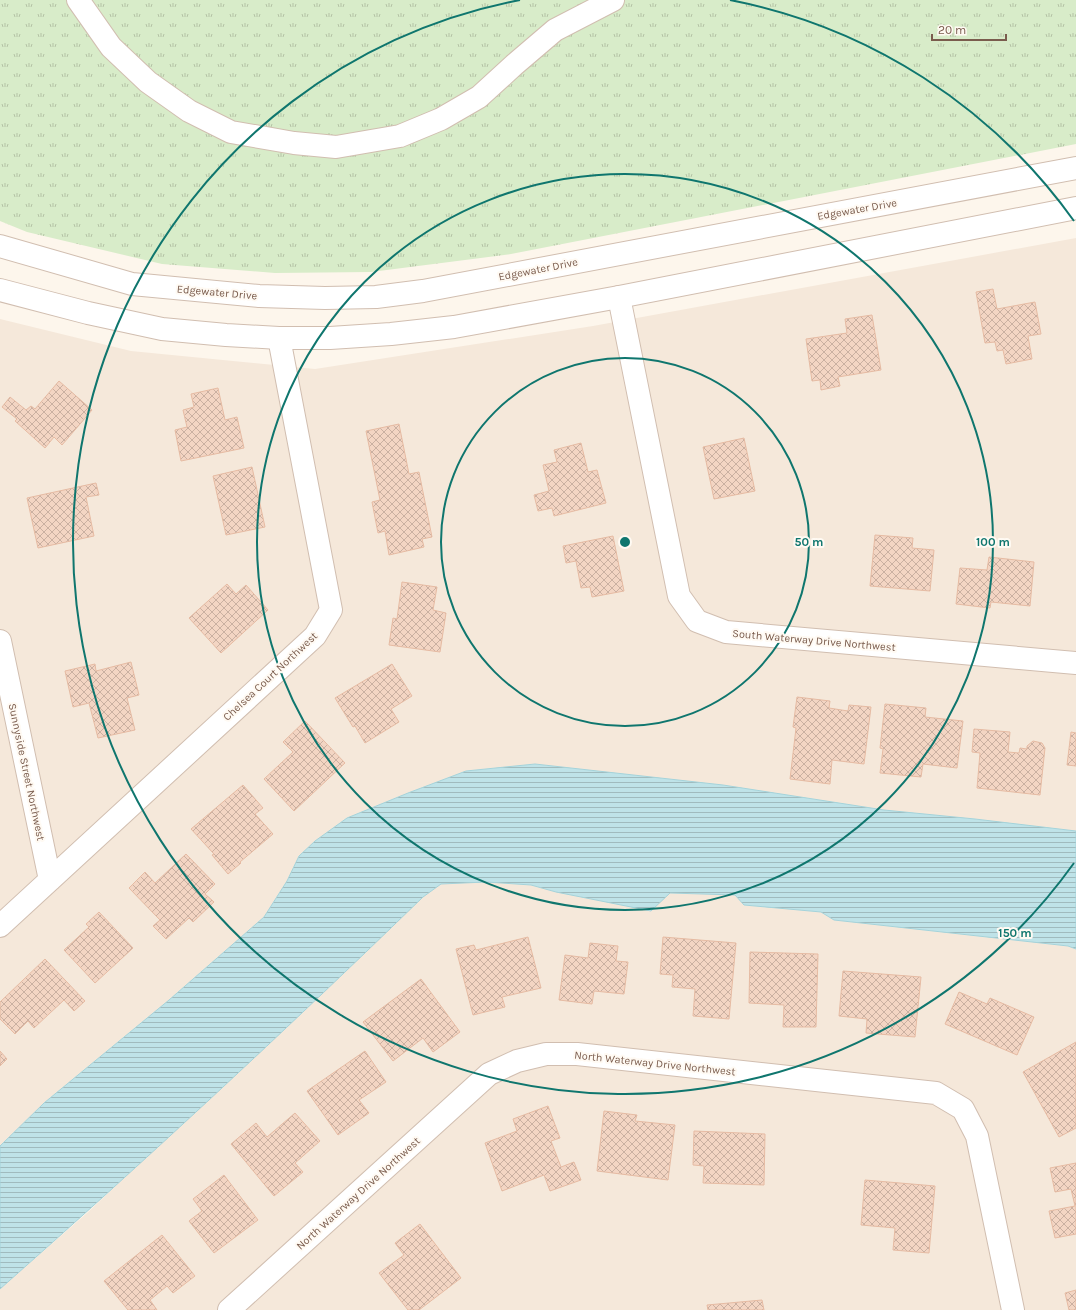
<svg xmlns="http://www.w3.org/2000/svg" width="1076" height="1310" font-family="Karla,sans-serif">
<defs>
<pattern id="park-tufts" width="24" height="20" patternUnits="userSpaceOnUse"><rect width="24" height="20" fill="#d8ecc9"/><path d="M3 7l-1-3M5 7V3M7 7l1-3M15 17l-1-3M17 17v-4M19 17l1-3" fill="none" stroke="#b4c2a5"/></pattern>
<pattern id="water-rules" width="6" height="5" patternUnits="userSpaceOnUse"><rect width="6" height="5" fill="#bfe3e8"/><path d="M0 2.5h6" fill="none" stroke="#a0bbbe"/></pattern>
<pattern id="building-cross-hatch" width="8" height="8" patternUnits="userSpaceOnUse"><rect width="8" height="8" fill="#f3d5c3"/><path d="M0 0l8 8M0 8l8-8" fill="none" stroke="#cab0a1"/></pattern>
</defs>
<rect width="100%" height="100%" fill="#fdf6ec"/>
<!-- residential -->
<path fill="#f5e8da" d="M1076 238V831L975 819 884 810 723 785 535 764 466 771 408 793 347 818 315 841 299 856 287 881 264 917 169 1000 44 1103 0 1146V319L131 351 315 369 593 326Z
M462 882H486L531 885 556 892 670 893 735 895 744 905 821 912 834 920 1068 946 1076 949V1310H0V1289L87 1213 423 897 441 884Z"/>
<!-- park -->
<path fill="url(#park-tufts)" d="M0 0H1076V144L511 254 371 272 275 273 162 264 27 232 0 221Z"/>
<!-- water -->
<path fill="url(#water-rules)" stroke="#a5d3da" d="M535 764 723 785 884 810 975 819 1076 831V949L1068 946 834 920 821 912 744 905 735 895 670 893 651 911 556 892 531 885 486 882 441 884 423 897C285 1031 144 1162 0 1289V1146L44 1103 169 1000 264 917 287 881 299 856 315 841 347 818 408 793 466 771Z"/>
<!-- building -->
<path fill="url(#building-cross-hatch)" stroke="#e6bba3" d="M993 289 997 309 1035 302 1041 334 1028 336 1032 359 1006 364 1003 350 997 351 995 342 985 343 976 292Z
M872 315 881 370 838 377 840 386 821 390 820 380 812 381 806 339 847 333 845 319Z
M59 381 92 410 62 445 54 437 45 448 15 421 17 419 2 407 10 397 26 410 31 406 35 409Z
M218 388 225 420 237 417 244 448 181 461 175 430 187 427 183 410 194 407 191 394Z
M399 424 409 474 419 472 432 537 422 539 424 547 389 555 385 531 378 533 372 502 380 500 366 431Z
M744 438 755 491 714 499 703 447Z
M581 443 588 472 597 470 606 503 554 516 552 508 538 511 534 495 549 491 543 465 557 462 554 450Z
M252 467 265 527 226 535 213 476Z
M96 483 99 495 86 497 94 536 38 548 27 498Z
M875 535 913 538 912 548 934 550 930 591 870 586Z
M613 536 624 591 592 597 590 587 581 588 576 561 566 563 563 546Z
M989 557 1034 562 1030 606 991 602 990 608 956 604 960 568 987 570Z
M402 582 437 587 433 610 446 613 440 652 389 645 393 618 397 619Z
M227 584 236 594 246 585 268 610 221 653 189 618Z
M131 662 139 695 127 698 135 730 98 738 89 703 73 707 65 671 95 664 96 671Z
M392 664 412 696 391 709 399 722 365 743 355 726 353 727 335 698Z
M797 697 830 701 829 708 848 711 849 705 871 707 864 764 832 760 830 784 790 779 796 728 793 727Z
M885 704 926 708 925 717 963 721 957 768 923 764 921 777 880 773 883 749 880 748Z
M305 721 345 763 294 811 264 779 293 752 283 742Z
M974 729 1010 732 1008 752 1019 753 1020 748 1027 749V746L1033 741 1042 743 1045 748 1040 795 977 788 980 753 972 752Z
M1071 732 1076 733V766L1067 765Z
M243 785 263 808 255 814 273 834 240 862 241 863 228 874 212 855 214 854 191 829Z
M186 854 215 884 205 894 214 902 193 922 189 918 166 939 153 926 160 920 129 888 145 872 155 883Z
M99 912 133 948 95 983 64 950 89 927 86 924Z
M528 937 541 988 502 997 505 1007 473 1015 456 949 474 945 476 950Z
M663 937 736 943 729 1019 693 1016 695 989 672 987 673 975 660 974Z
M590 943 618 946 616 961 628 962 624 994 594 991 592 1004 559 1000 565 955 588 958Z
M750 952 818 954 816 1027H783L784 1005 749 1003Z
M45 959 85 1001 74 1011 64 1000 34 1028 28 1021 15 1034 0 1019V1002Z
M843 971 921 977 915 1037 866 1033 867 1019 839 1016Z
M421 979 460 1032 433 1052 423 1038 393 1061 363 1022Z
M959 992 987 1004 990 998 1034 1017 1017 1055 945 1024Z
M1076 1042V1128L1059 1137 1023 1072Z
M0 1051 7 1059 0 1066Z
M365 1051 386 1082 359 1100 369 1113 338 1135 307 1091Z
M548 1106 560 1138 551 1141 561 1167 574 1162 581 1180 550 1191 544 1175 502 1191 485 1143 517 1131 513 1119Z
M604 1111 637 1115 635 1121 675 1125 668 1180 597 1171Z
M295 1113 320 1141 295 1163 303 1172 274 1196 231 1144 256 1123 267 1137Z
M694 1131 765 1134 764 1185 703 1183 704 1166 693 1165Z
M1076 1163V1234L1055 1238 1049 1211 1075 1206 1071 1189 1055 1192 1050 1168Z
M224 1175 258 1220 214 1253 189 1221 202 1211 193 1199Z
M865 1180 935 1186 929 1253 893 1250 895 1228 861 1225Z
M420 1224 461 1278 419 1310H408L379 1273 404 1255 395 1243Z
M162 1235 195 1276 173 1293 167 1286 150 1300 157 1310H128L104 1281Z
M1076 1290V1310H1069L1065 1293Z
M762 1300 764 1310H708L707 1305Z"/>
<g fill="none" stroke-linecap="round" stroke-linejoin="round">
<!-- minor casing -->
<g stroke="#d1beb0" stroke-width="24">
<path id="minor" d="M78 0 111 47 148 82 189 111 231 132 294 143 336 147 400 136 441 119 479 97 514 65 555 30 613 0
M619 297 679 596 697 621 726 632 1076 663
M0 641 50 880
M0 926 315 636 331 610 279 338
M229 1310 489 1074 517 1061 546 1054H577L936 1093 963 1109 977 1136 1013 1310"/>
</g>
<!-- tertiary casing -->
<g stroke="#d1beb0" stroke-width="24">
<path id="tertiary" d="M0 246 132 284 259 296 325 298 376 297 423 291 1076 168
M0 290 88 313 162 329 226 335 279 338H330L391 334 454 327 619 297 1076 208"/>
</g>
<!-- minor -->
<use href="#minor" stroke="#fff" stroke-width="22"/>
<!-- tertiary -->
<use href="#tertiary" stroke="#fff" stroke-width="22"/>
</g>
<!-- distance rings -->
<g fill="none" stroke="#0f766e" stroke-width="2">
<circle cx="625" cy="542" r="184"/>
<circle cx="625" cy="542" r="368"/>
<path d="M1074 863A552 552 0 1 1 520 0M730 0A552 552 0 0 1 1074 221"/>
</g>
<g text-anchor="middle" stroke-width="4" stroke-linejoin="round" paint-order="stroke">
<!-- street labels -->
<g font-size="11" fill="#7a5c4d" stroke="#fffaf3">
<text transform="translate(857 209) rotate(-10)" y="4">Edgewater Drive</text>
<text transform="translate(538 269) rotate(-11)" y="4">Edgewater Drive</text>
<text transform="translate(217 292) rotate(5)" y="4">Edgewater Drive</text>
<text transform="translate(814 640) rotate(5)" y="4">South Waterway Drive Northwest</text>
<text transform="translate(270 676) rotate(-43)" y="4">Chelsea Court Northwest</text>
<text transform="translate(27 772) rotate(78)" y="4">Sunnyside Street Northwest</text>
<text transform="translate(655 1063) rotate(6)" y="4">North Waterway Drive Northwest</text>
<text transform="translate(358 1193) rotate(-42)" y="4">North Waterway Drive Northwest</text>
</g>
</g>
<circle cx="625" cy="542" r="6" fill="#0f766e" stroke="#fffaf3" stroke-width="2"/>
<g font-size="12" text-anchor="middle" font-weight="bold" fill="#0f766e" stroke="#fffaf3" stroke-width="4" stroke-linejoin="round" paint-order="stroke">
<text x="809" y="546">50 m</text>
<text x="993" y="546">100 m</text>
<text x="1015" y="937">150 m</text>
</g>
<!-- scale -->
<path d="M932 34v6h74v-6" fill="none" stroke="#7a5c4d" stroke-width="2"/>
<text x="938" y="34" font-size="12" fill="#7a5c4d" stroke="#fffaf3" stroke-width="3" paint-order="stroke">20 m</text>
</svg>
